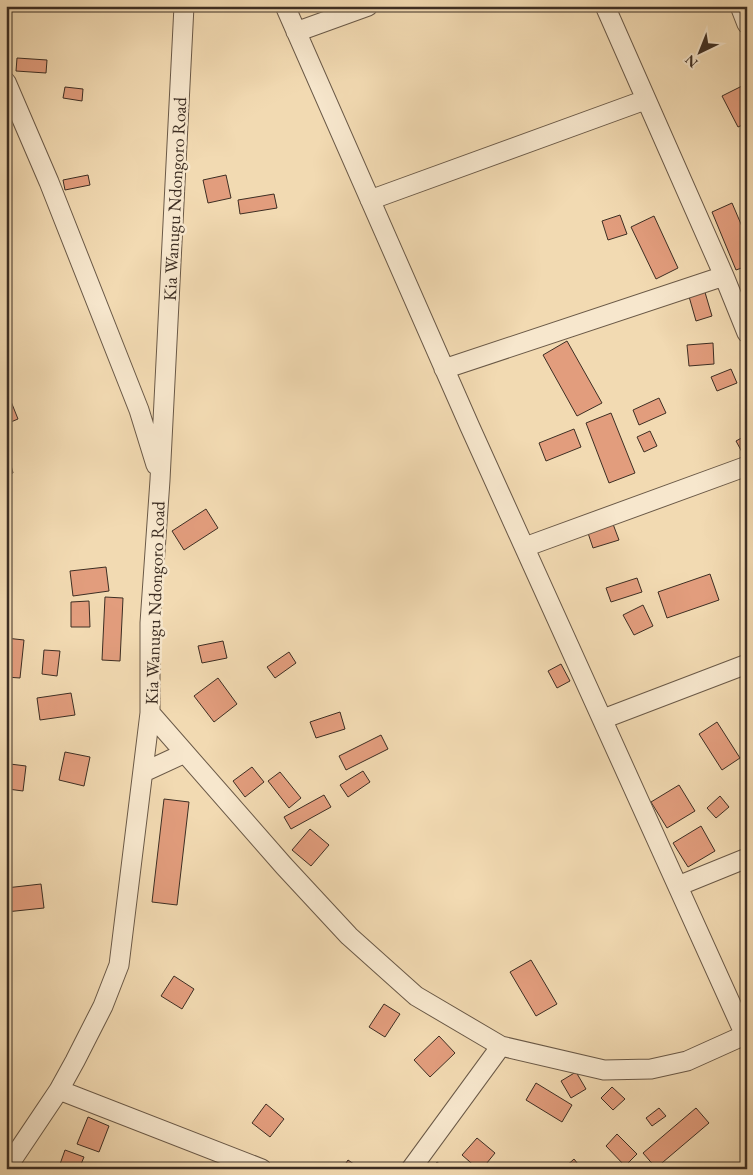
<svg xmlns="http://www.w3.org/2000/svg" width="753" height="1175" font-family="'EB Garamond',serif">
<rect width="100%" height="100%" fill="#f2dab2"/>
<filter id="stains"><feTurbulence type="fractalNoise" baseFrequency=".004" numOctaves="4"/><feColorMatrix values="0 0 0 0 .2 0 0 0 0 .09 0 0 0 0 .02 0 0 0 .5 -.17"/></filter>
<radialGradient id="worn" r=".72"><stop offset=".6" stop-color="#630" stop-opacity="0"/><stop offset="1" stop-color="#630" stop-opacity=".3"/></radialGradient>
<!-- building -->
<path fill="#e29d7d" stroke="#3d2e23" d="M17 58 47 60 46 73 16 71Z
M746 84 747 123 738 127 722 96Z
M65 87 83 89 82 101 63 98Z
M88 175 90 185 65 190 63 180Z
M226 175 231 198 208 203 203 180Z
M274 194 277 208 240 214 238 200Z
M732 203 747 238V266L736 270 712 212Z
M620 215 627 234 608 240 602 221Z
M654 216 678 268 656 279 631 227Z
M704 289 712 316 696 321 688 293Z
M567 341 602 403 577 416 543 355Z
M713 343 714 364 689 366 687 345Z
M731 369 737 383 717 391 711 377Z
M6 389 18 419 6 424Z
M659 398 666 413 639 425 633 410Z
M611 413 635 473 609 483 586 423Z
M574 429 581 447 546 461 539 443Z
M650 431 657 446 644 452 637 437Z
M747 435V450L742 452 736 441Z
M6 446 13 473 6 475Z
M206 509 218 528 184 550 172 531Z
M613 524 619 540 593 548 588 533Z
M106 567 109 591 73 596 70 571Z
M710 574 719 600 667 618 658 592Z
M637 578 642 592 611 602 606 588Z
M105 597 123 598 120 661 102 660Z
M89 601 90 627H71V602Z
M643 605 653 626 634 635 623 615Z
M6 638 24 640 20 678 6 677Z
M223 641 227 658 202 663 198 646Z
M44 650 60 651 57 676 42 674Z
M289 652 296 663 275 678 267 667Z
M561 664 570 681 557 688 548 671Z
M218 678 237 704 214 722 194 696Z
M71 693 75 715 40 720 37 698Z
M340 712 345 729 316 738 310 722Z
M717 722 740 758 722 770 699 734Z
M381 735 388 749 346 770 339 756Z
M65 752 90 757 84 786 59 780Z
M10 764 26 766 23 791 8 789Z
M252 767 264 782 245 797 233 781Z
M363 771 370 782 348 797 340 785Z
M280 772 301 798 289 808 268 781Z
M679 785 695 811 667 828 651 802Z
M324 795 331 807 291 829 284 817Z
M720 796 729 807 716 818 707 808Z
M164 799 189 802 177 905 152 902Z
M701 826 715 851 688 867 673 843Z
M310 829 329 845 311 866 292 850Z
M747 880V891L741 883Z
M41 884 44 908 6 912V888Z
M531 960 557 1004 536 1016 510 972Z
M174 976 194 989 182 1009 161 996Z
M384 1004 400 1014 385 1037 369 1027Z
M439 1036 455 1053 430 1077 414 1060Z
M576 1072 586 1089 571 1098 561 1081Z
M536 1083 572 1105 562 1122 526 1100Z
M612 1087 625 1099 613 1110 601 1098Z
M266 1104 284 1119 270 1137 252 1123Z
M659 1108 666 1116 652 1126 646 1118Z
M696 1108 709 1123 656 1168 643 1153Z
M88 1117 109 1126 99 1152 77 1144Z
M617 1134 637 1154 625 1166 606 1146Z
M477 1138 495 1153 482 1169H478L462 1155Z
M65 1150 84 1157 79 1169H64L59 1167Z
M574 1159 582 1169H563Z
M348 1160 361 1169H342Z
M437 1162 446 1169H431Z"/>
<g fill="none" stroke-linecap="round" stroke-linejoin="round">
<!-- street casing -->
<g stroke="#6a5947" stroke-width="21">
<path id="street" d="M285 6 470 427 745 1035
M605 6 724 276 747 333
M740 6 747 24
M296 32 368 6
M6 82 49 182 139 410 156 465
M370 200 645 100
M444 369 724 276
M525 547 747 466
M150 713 284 866 349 936 416 996 501 1046 604 1070 651 1069 687 1061 747 1034
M603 719 747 664
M144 772 185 753
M678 886 747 858
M59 1090 262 1169
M6 1169 59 1090 75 1061 103 1006 119 965 150 713V623L160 480 184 6
M411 1169 501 1046"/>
</g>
<!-- street -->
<use href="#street" stroke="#f7e7cd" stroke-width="19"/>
</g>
<g text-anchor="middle" stroke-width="5" stroke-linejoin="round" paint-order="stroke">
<!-- street labels -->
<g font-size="18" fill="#3d2e23" stroke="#f7e7cd">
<text transform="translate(175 199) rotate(-87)" y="6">Kia Wanugu Ndongoro Road</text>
<text transform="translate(155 603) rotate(-88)" y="6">Kia Wanugu Ndongoro Road</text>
</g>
</g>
<!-- margin -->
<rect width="753" height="1175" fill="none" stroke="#f2dab2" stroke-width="25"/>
<rect x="8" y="8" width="738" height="1160" fill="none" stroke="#3d2e23" stroke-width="2.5"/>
<rect x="12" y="12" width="728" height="1150" fill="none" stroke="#3d2e23"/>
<!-- north arrow -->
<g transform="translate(700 52) rotate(223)" stroke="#f7e7cd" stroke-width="4" paint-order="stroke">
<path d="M0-4L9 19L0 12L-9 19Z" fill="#3d2e23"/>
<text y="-8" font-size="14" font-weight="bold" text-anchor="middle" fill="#3d2e23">N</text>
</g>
<rect width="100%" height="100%" filter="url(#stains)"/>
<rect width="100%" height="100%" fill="url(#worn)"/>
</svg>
